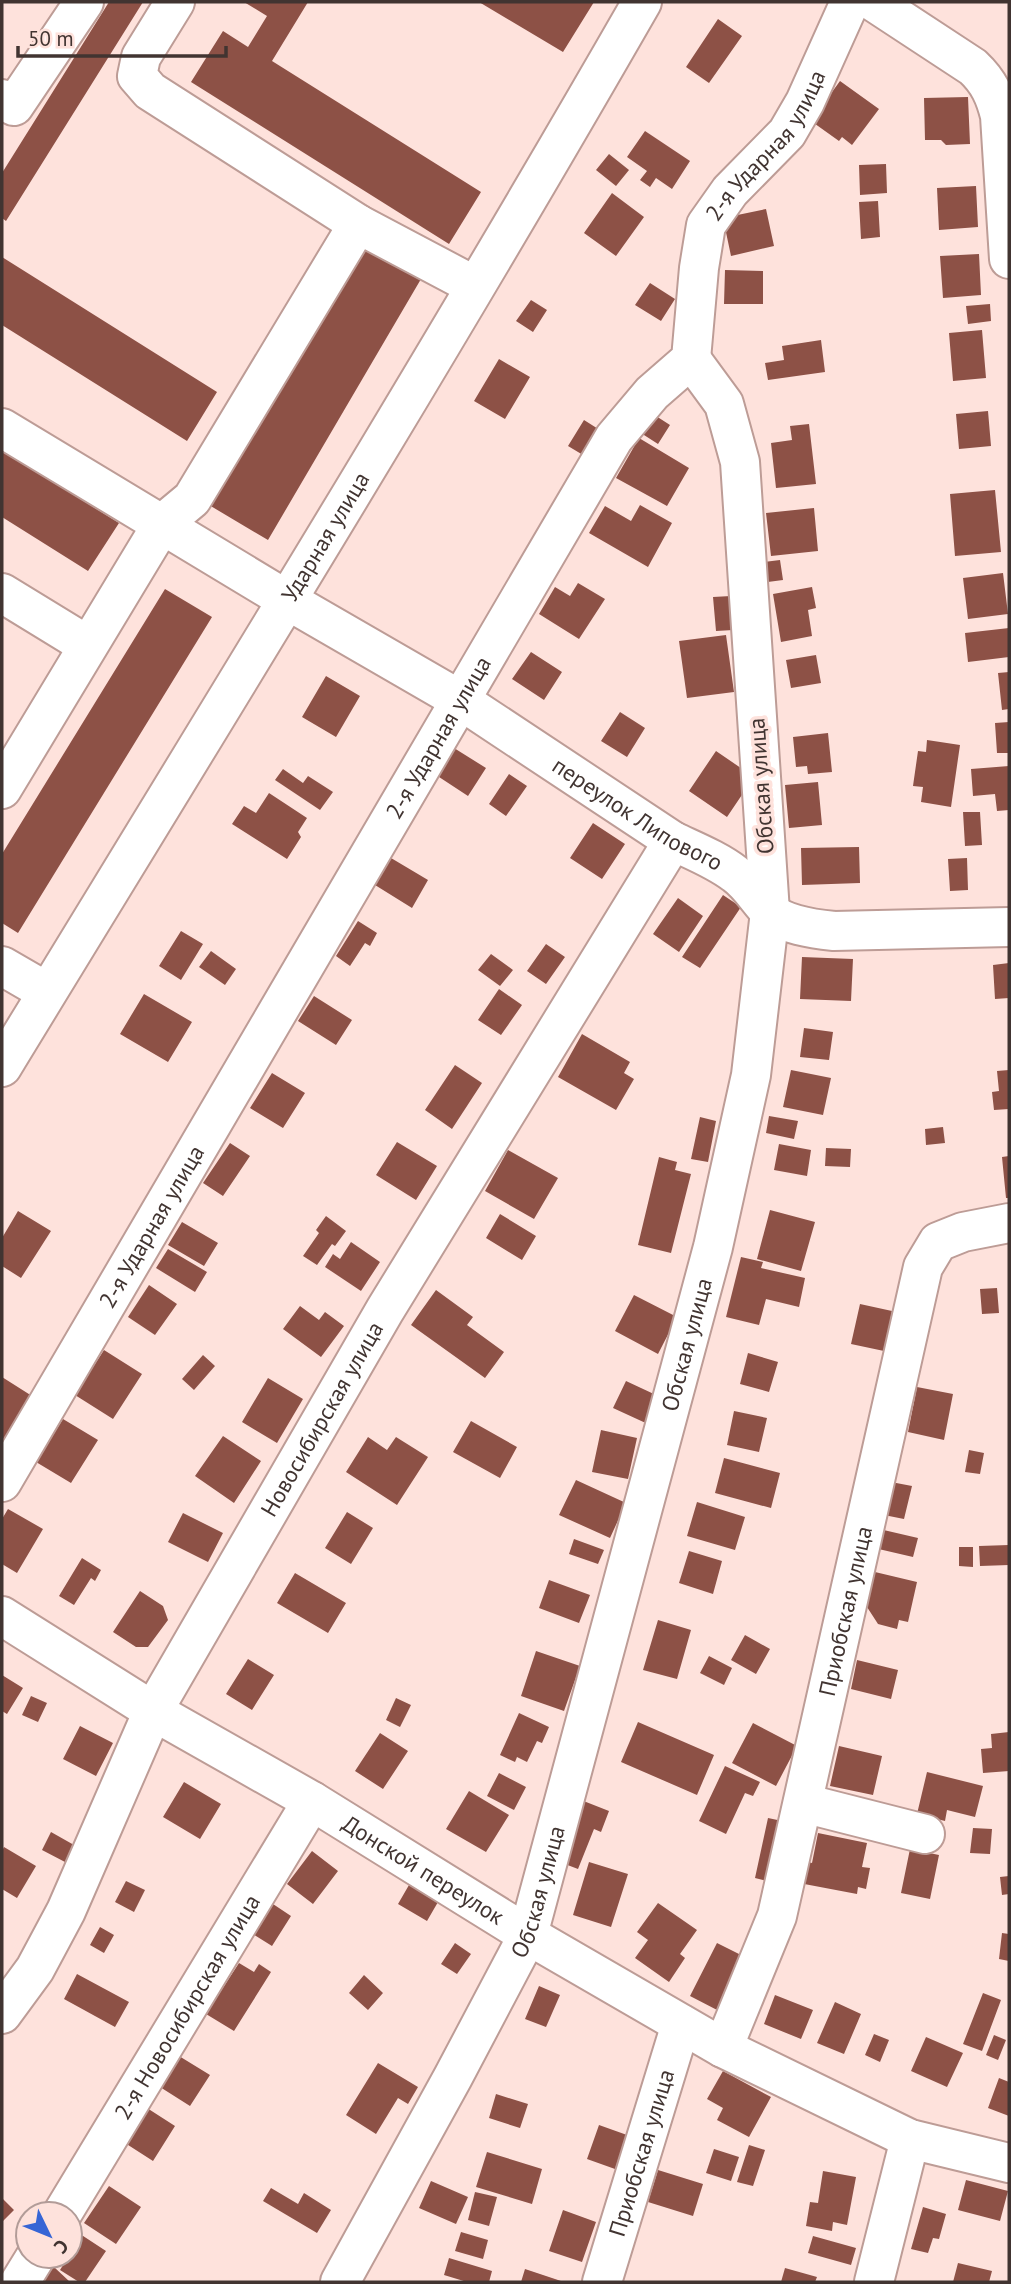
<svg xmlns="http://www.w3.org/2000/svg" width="1011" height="2284" font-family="'PT Sans',sans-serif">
<rect width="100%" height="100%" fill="#fee2dc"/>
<!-- building -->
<path fill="#8d5146" d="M109 2H143L6 221 2 218V173Z
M244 2H308L272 61 481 192 449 244 191 82 223 31 248 47 267 16Z
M479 2H594L563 52Z
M718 19 742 36 709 83 686 67Z
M840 81 879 109 852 145 842 137 839 141 811 121Z
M968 97 970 144 946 145 941 140H925L924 98Z
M645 131 690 161 672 189 656 178 650 187 640 180 647 171 627 157Z
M609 154 629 170 616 186 596 170Z
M886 164 887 193 860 195 859 165Z
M976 186 978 227 939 230 937 188Z
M612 193 644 217 616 256 584 233Z
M878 201 880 237 861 239 859 202Z
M766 209 774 246 731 256 723 218Z
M363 245 421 279 268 540 209 505Z
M979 254 981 295 943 298 940 256Z
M2 257 217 392 187 441 2 325Z
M725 270 763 271V304H724Z
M650 283 675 299 661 321 635 305Z
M531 300 547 310 533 332 516 321Z
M990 304 991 321 968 324 966 306Z
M982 330 986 378 953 381 949 333Z
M821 340 825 372 768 380 765 363 784 360 782 346Z
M499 359 530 377 505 419 474 401Z
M642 407 670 425 658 444 630 426Z
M988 411 991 446 959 449 956 414Z
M584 420 603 432 588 458 568 446Z
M809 424 816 484 776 488 771 443 792 440 790 426Z
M639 438 689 468 667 506 616 478Z
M2 450 119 523 88 571 2 517Z
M995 490 1001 552 955 556 950 494Z
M640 505 672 523 648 567 589 533 605 506 631 521Z
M814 508 818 551 771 556 766 513Z
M780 560 783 580 760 583 757 563Z
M1003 573 1008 614 968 619 963 578Z
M578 583 605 599 579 639 539 614 555 587 570 596Z
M812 587 816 608 808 610 812 636 781 642 773 594Z
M165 589 212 617 18 933 2 923V854Z
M731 596 733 630 716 631 713 597Z
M1009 628V657L968 662 965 633Z
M726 635 734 692 687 698 679 641Z
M531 652 562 672 544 700 512 679Z
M816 655 821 683 791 688 786 660Z
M1009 672V709L1002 710 998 673Z
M326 676 360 696 336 737 302 717Z
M620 712 645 728 627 757 601 741Z
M1009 722V753H997L995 723Z
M828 733 832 772 808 774 807 766 796 767 793 737Z
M927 740 960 745 951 807 921 802 923 787 913 786 918 751 926 752Z
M454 748 486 768 468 796 436 775Z
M716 751 754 777 727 817 689 791Z
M1009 766V810L997 811 995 794 973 796 971 769Z
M283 769 303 783 308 776 333 792 320 810 275 780Z
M509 774 527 786 506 816 489 804Z
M818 782 822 825 789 828 785 785Z
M269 793 307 818 298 832 301 837 287 859 232 824 244 806 256 813Z
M963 812H980L982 845 965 846Z
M593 823 625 844 602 879 570 858Z
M859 847 860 883 802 885 801 848Z
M391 858 428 880 412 908 375 885Z
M967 858 968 890 950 891 948 859Z
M723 895 741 907 700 968 682 957Z
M678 898 703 916 679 952 653 934Z
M358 921 377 933 370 946 365 943 350 966 336 956Z
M181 931 203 944 181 980 159 966Z
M546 944 565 957 546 984 527 971Z
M211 951 236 969 225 985 199 967Z
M491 954 513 970 500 986 478 970Z
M802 957 853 959 851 1001 800 999Z
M1009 963V998L995 999 993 965Z
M499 989 522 1005 501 1035 478 1020Z
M144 994 192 1022 168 1062 120 1034Z
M314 996 352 1020 336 1045 298 1021Z
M804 1028 833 1032 829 1060 800 1057Z
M582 1034 630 1062 624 1073 634 1079 616 1110 558 1077Z
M455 1065 482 1083 452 1129 425 1110Z
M791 1070 831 1078 823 1115 783 1107Z
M1009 1070V1109L994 1110 992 1092 999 1091 997 1071Z
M272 1073 305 1093 283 1128 250 1108Z
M769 1116 798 1121 794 1139 766 1133Z
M700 1117 716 1121 708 1162 691 1159Z
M943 1127 945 1143 926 1145 925 1129Z
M397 1142 437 1166 416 1200 376 1175Z
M230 1143 250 1156 223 1196 203 1183Z
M779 1144 811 1150 807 1176 774 1170Z
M826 1148 851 1149 850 1167 825 1166Z
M508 1150 558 1178 534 1219 485 1191Z
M1009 1156V1198H1006L1002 1157Z
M659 1157 677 1162 675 1170 691 1174 671 1253 638 1245Z
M770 1210 815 1222 801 1271 757 1259Z
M18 1211 51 1231 21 1278 2 1266V1238Z
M500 1214 536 1236 522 1260 486 1238Z
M326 1216 346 1231 335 1246 332 1244 317 1265 303 1256 319 1233 316 1230Z
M182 1222 218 1243 204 1266 168 1245Z
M351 1242 380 1262 361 1291 325 1267 333 1254 340 1259Z
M168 1249 207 1272 195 1292 156 1268Z
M741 1257 763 1262 761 1268 805 1278 799 1307 766 1299 759 1325 726 1317Z
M149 1285 177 1304 155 1335 128 1317Z
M997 1288 999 1313 982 1314 980 1289Z
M436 1290 473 1317 467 1325 504 1352 485 1378 411 1325Z
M634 1295 677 1317 658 1354 615 1331Z
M860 1304 892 1311 884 1351 851 1344Z
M300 1306 319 1320 325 1312 344 1326 321 1357 283 1329Z
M104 1350 142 1374 113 1419 75 1395Z
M748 1353 778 1362 769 1392 740 1384Z
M203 1355 215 1366 194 1390 182 1379Z
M2 1377 43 1403 2 1464Z
M268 1378 303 1399 277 1443 242 1422Z
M626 1381 656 1395 650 1425 613 1408Z
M917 1387 953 1394 944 1440 908 1432Z
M734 1411 767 1418 759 1452 727 1445Z
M63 1419 98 1440 71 1483 36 1462Z
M471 1421 517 1447 500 1478 453 1452Z
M601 1430 637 1438 628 1479 592 1472Z
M223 1436 261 1461 234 1503 195 1476Z
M368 1437 387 1450 396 1437 428 1457 397 1505 346 1472Z
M969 1450 984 1453 980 1474 965 1472Z
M724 1458 780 1473 771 1508 715 1493Z
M576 1480 626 1503 610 1538 559 1515Z
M891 1482 912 1486 904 1519 884 1515Z
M697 1502 745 1517 735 1550 687 1536Z
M8 1509 43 1529 17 1573 2 1564V1519Z
M347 1512 373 1528 351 1564 325 1548Z
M183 1513 223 1533 208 1562 168 1542Z
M875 1528 918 1538 913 1557 870 1547Z
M574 1539 604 1550 598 1564 569 1554Z
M1009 1545V1565L980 1566 979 1546Z
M959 1547H973V1567L959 1566Z
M689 1551 722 1561 713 1594 679 1583Z
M82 1558 101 1570 95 1581 91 1578 74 1605 59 1596Z
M875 1572 917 1582 908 1622 899 1620 897 1629 878 1624 867 1607Z
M295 1573 346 1603 328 1633 277 1603Z
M549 1580 590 1595 579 1623 539 1608Z
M140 1591 163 1606 168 1620 148 1647H136L113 1632Z
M658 1620 691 1630 677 1679 643 1670Z
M745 1635 770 1649 756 1674 731 1660Z
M536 1651 580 1666 564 1711 521 1696Z
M709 1656 732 1668 724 1685 700 1673Z
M248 1659 274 1675 252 1710 226 1694Z
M857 1660 898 1670 891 1699 851 1689Z
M2 1675 23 1688 7 1714 2 1711Z
M31 1696 47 1703 38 1722 22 1715Z
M396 1698 411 1705 400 1727 386 1720Z
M519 1713 549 1727 542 1743 537 1741 527 1762 517 1757 515 1762 500 1755Z
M638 1722 714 1755 697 1795 621 1762Z
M753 1723 797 1746 776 1786 732 1763Z
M80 1726 113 1743 96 1776 63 1759Z
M1009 1732V1771L983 1773 981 1749 992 1748 991 1734Z
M380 1733 408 1751 383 1789 355 1771Z
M839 1746 882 1756 873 1795 830 1786Z
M725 1766 760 1782 753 1796 745 1793 726 1834 699 1821Z
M927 1772 983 1786 975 1817 947 1810 945 1821 917 1814Z
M499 1773 526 1787 514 1810 487 1796Z
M184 1782 221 1804 200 1839 163 1817Z
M469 1791 509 1815 486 1852 446 1829Z
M581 1800 609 1811 601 1832 594 1829 578 1869 557 1861Z
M768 1818 787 1822 774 1883 755 1878Z
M973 1828 992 1829 990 1854 970 1853Z
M51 1832 74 1845 65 1862 42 1850Z
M818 1833 867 1843 862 1867 870 1868 866 1889 858 1887 857 1894 799 1883 804 1861 812 1863Z
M4 1847 36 1866 17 1898 2 1889V1851Z
M910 1849 939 1855 930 1899 901 1893Z
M312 1851 338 1871 313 1904 287 1884Z
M589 1862 628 1874 611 1927 573 1915Z
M1009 1876V1894L1002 1895 1000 1877Z
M126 1881 145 1890 134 1912 115 1902Z
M409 1885 438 1902 427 1921 398 1904Z
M658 1903 697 1930 680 1954 685 1958 669 1982 635 1958 648 1940 637 1932Z
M273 1904 291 1916 272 1946 253 1934Z
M100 1927 114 1935 104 1953 90 1945Z
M1002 1933 1009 1934V1961L999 1959Z
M455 1943 471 1954 457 1974 441 1964Z
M717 1943 747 1958 719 2011 690 1996Z
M239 1963 254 1972 259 1964 271 1972 234 2031 206 2014Z
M77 1974 129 2002 115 2027 64 1999Z
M364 1975 383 1993 368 2010 349 1993Z
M539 1986 560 1995 546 2027 525 2019Z
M983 1993 1001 2000 982 2051 963 2044Z
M775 1995 813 2010 801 2039 764 2024Z
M835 2002 861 2014 844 2054 817 2043Z
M874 2034 889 2040 880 2062 865 2055Z
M994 2035 1006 2040 998 2060 986 2055Z
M926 2037 963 2053 947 2087 911 2071Z
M179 2056 210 2075 190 2106 160 2087Z
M378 2063 418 2087 408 2104 398 2098 376 2134 346 2115Z
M723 2071 771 2097 749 2137 717 2120 723 2108 707 2099Z
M999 2078 1009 2082V2116L988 2108Z
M496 2094 528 2104 520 2128 489 2118Z
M147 2108 175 2126 153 2161 125 2143Z
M599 2125 627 2135 615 2169 587 2159Z
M749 2145 765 2150 753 2186 737 2182Z
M714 2149 739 2157 731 2181 706 2173Z
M487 2152 542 2169 532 2204 476 2187Z
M658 2170 703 2184 693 2216 648 2202Z
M823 2171 856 2177 847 2225 833 2222 832 2231 806 2226 810 2202 818 2203Z
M966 2180 1008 2191 1000 2221 958 2210Z
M431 2181 468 2197 456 2224 419 2208Z
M109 2186 141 2207 116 2244 84 2223Z
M271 2188 298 2204 304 2193 331 2210 317 2233 263 2201Z
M475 2192 497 2197 489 2226 468 2220Z
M2 2198 14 2210 2 2222Z
M923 2207 946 2214 939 2239 933 2238 928 2253 911 2249Z
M563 2210 596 2222 582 2262 549 2251Z
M77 2232 106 2251 85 2282H79L60 2270 65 2262 59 2258 61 2256H70V2242Z
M461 2232 488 2240 483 2259 455 2251Z
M813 2236 856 2248 851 2265 808 2253Z
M449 2258 492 2271 489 2282H467L444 2275Z
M958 2263 992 2271 989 2282H953Z
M54 2267 70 2282H41Z
M785 2268 817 2277 815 2282H781Z
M525 2269 564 2282H521Z"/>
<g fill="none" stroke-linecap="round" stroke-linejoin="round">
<!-- minor casing -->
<g stroke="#bd9c96" stroke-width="42">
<g id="minor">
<path d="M175 2 141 57 137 76 150 91 358 224"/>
<path d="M874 2 973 67C989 82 995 96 1000 116L1009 259"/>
<path d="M2 99 14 106 84 2"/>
<path id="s1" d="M2 428 287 600 460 700 673 841C694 851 717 860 735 874 748 883 757 898 768 910 783 925 814 929 834 931L1009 927"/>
<path d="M2 593 87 645"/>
<path d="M2 789 162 524 192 499 358 224 475 286"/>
<path d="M2 966 47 992"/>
<path id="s2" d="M2 1067C218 713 436 361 642 2"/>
<path id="s3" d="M2 1482 614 438 652 393 691 359 699 268 706 225 730 191 787 133 805 102 850 2"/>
<path id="s4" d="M2 1616 153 1711 312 1801 528 1935 723 2048 910 2139 1009 2163"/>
<path d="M803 1803 925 1834"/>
<path id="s5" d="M2 2014 35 1969 66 1911 153 1711 385 1310 673 841"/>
<path id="s6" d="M723 2048 777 1916 923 1267 938 1242 963 1232 1009 1223"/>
<path id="s7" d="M62 2214 312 1801"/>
<path d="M20 2282 36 2256"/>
<path id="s8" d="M340 2282 453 2077 528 1935 713 1247 751 1075 770 912 740 462 724 404 691 359"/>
<path id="s9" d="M602 2282 681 2024"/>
<path d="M874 2282 910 2139"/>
</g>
</g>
<!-- minor -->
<use href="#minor" stroke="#fff" stroke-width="38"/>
</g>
<g text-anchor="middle" stroke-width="7" stroke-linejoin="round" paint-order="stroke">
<!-- street labels -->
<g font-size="23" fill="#413431" stroke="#fee2dc">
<text dy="8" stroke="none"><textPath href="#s3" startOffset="1556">2-я Ударная улица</textPath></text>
<text dy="8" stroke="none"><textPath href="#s2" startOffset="621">Ударная улица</textPath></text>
<text dy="8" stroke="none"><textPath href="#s3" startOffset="863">2-я Ударная улица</textPath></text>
<text transform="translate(761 786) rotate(-94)" y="8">Обская улица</text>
<text dy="8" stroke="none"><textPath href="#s1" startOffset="744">переулок Липового</textPath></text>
<text dy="8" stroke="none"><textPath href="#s3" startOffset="296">2-я Ударная улица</textPath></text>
<text dy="8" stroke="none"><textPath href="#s8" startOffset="1006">Обская улица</textPath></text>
<text dy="8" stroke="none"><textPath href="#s5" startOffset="677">Новосибирская улица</textPath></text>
<text dy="8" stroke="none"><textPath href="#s6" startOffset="455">Приобская улица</textPath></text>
<text dy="8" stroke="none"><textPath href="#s4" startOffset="492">Донской переулок</textPath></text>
<text dy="8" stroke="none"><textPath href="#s8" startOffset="439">Обская улица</textPath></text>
<text dy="8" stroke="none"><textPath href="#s7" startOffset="242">2-я Новосибирская улица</textPath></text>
<text dy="8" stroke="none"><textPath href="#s9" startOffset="135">Приобская улица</textPath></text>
</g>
</g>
<!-- border -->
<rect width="1011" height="2284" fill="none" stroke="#413431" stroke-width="7"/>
<!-- north arrow -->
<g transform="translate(49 2235) rotate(133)"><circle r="33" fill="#fee2dc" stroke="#b29c98" stroke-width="2"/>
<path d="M0-5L12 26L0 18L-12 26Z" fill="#3665d5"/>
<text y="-10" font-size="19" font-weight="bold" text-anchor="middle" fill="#413431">С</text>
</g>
<!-- scale -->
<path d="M18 46v10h208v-10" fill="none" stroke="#413431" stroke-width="3.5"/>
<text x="28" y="46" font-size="21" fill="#413431" stroke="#fee2dc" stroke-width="5" paint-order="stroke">50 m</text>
</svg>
